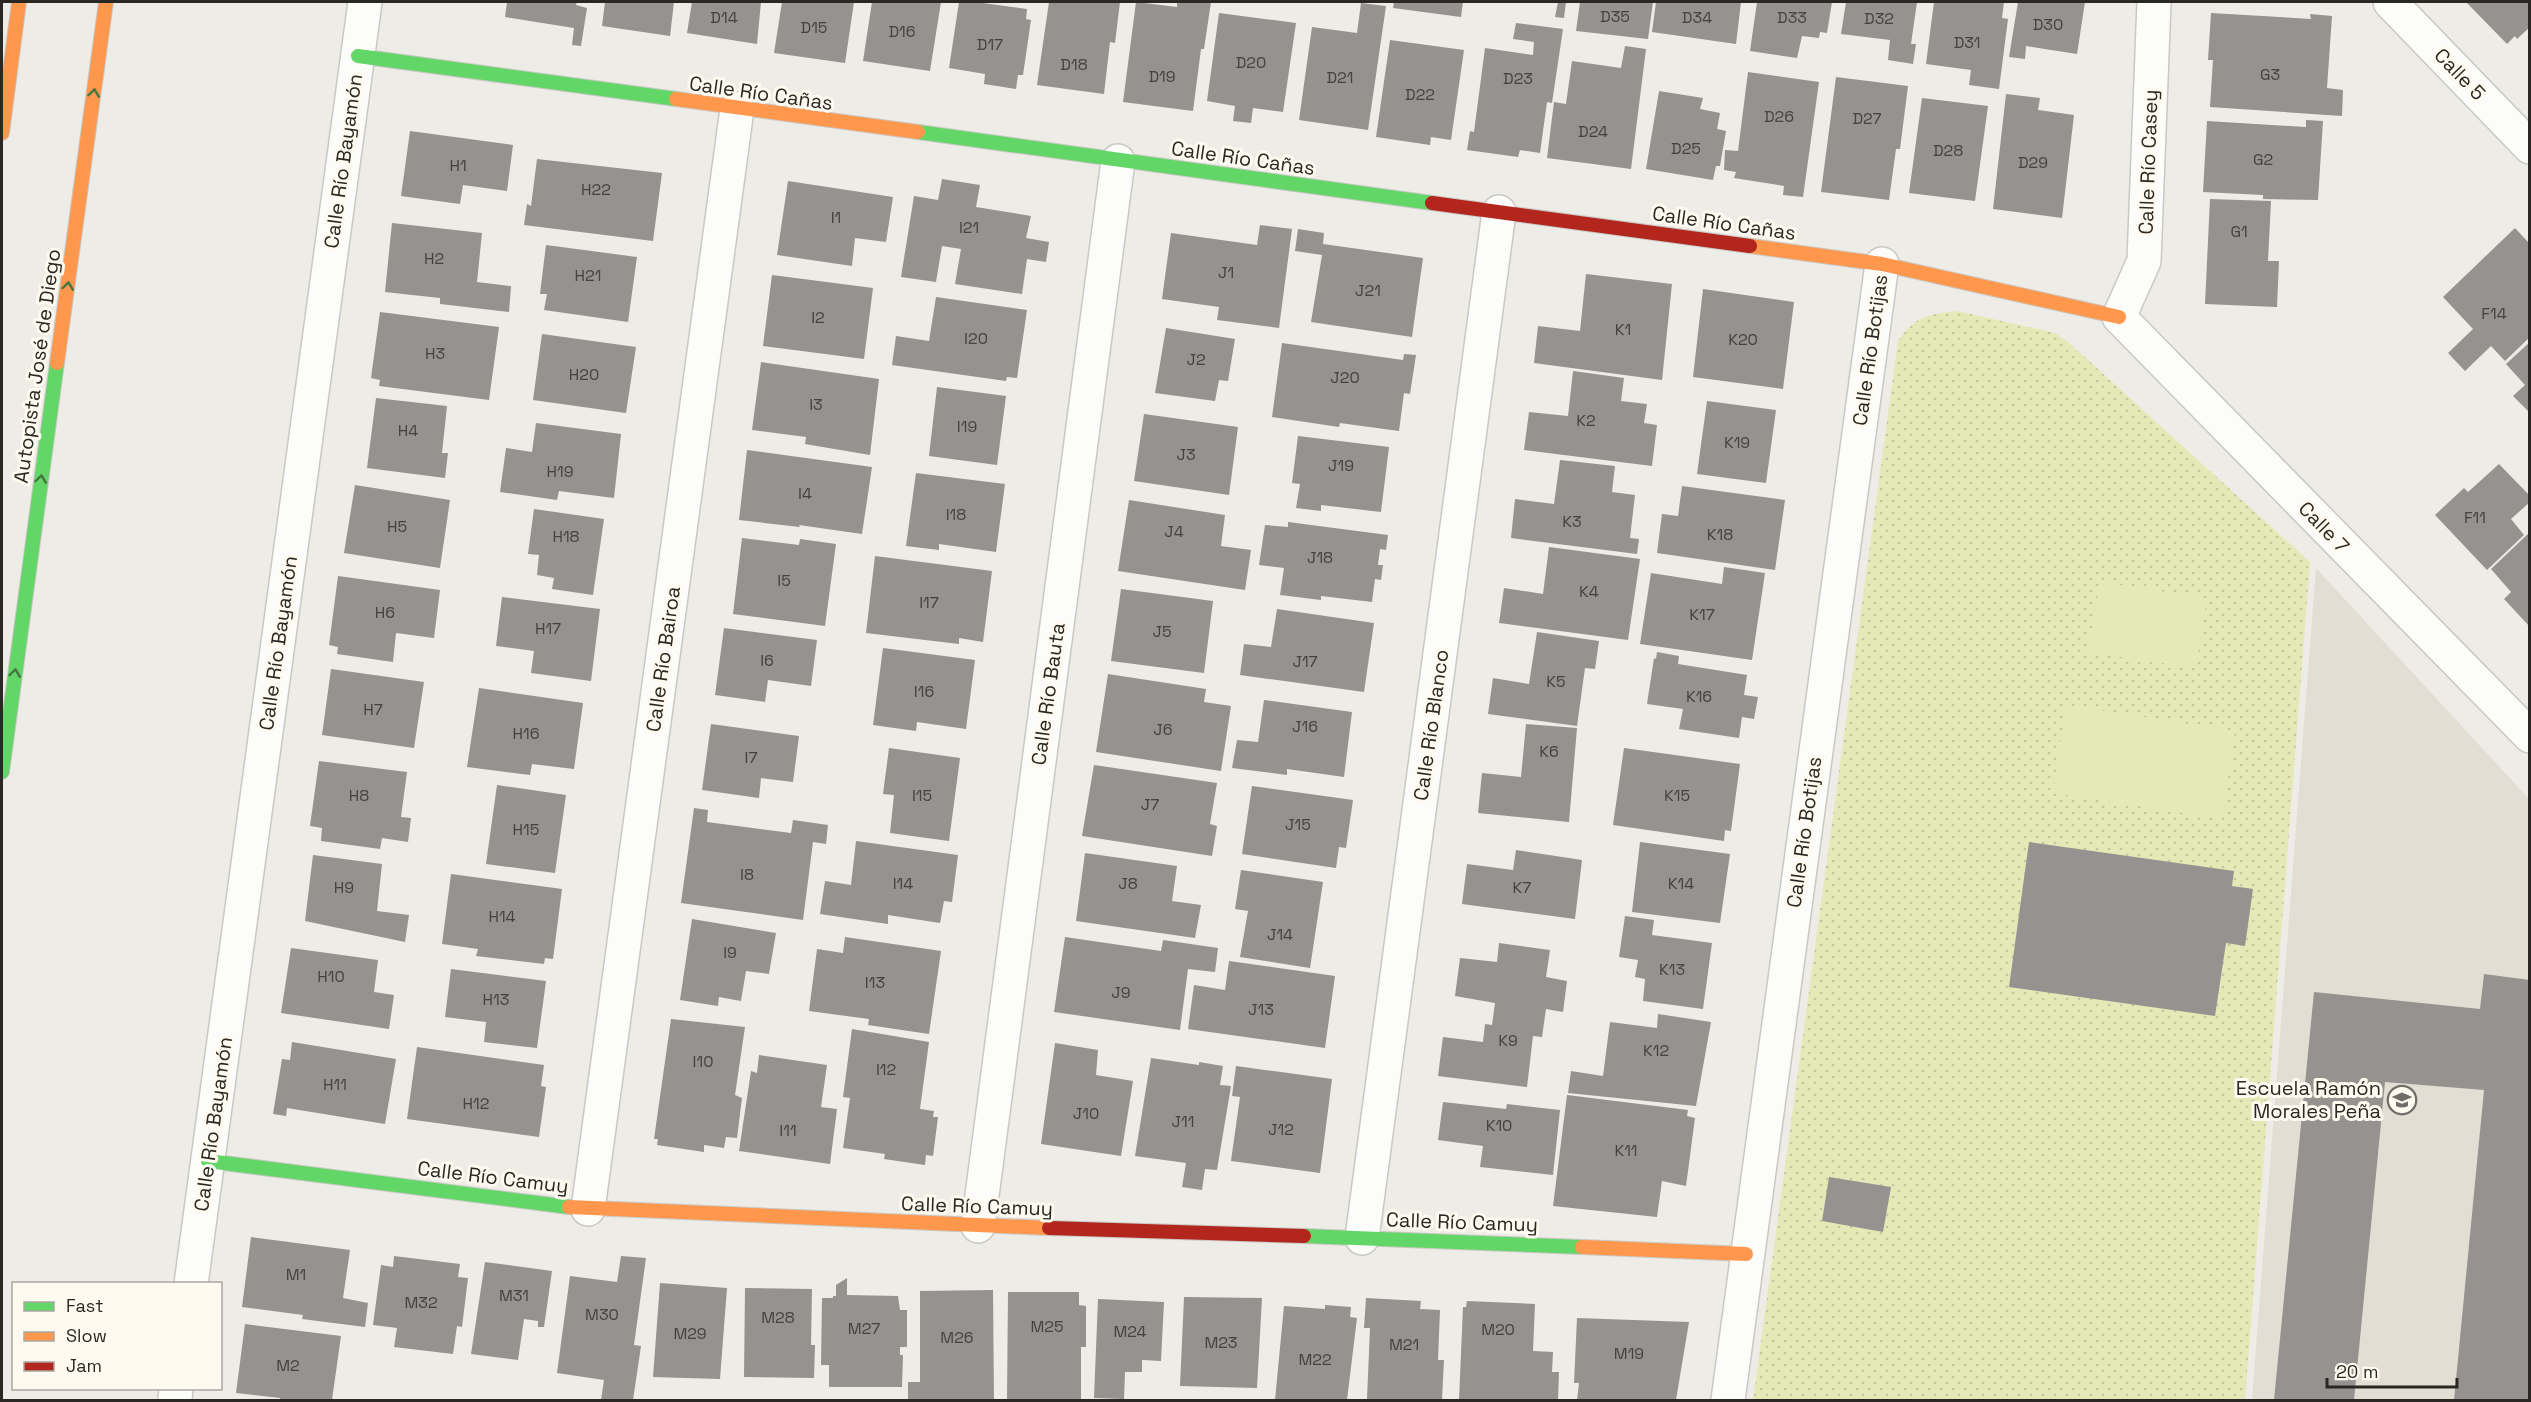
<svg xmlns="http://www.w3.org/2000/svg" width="2531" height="1402" font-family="'Space Grotesk',sans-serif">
<defs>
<pattern id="grass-dots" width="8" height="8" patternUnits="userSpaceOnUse" patternTransform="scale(1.5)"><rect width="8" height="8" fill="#e4eab7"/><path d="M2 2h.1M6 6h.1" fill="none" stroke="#c4c99d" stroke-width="1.8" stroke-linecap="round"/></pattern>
</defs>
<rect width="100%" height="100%" fill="#eeece6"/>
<!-- built -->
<path fill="#e3ded3" d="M2316 568 2529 799V1400H2252Z"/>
<!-- grass -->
<path fill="url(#grass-dots)" d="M1957 311 2055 333 2067 341 2310 562 2245 1400H1753L1898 341C1916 315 1927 315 1957 311Z"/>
<!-- pitch -->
<path fill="#e4eab7" d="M2100 582 2207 598 2196 668 2088 652Z
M2066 705 2235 731 2222 819 2053 793Z"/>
<!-- building -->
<path fill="#959290" d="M507 2H577L576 5 587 8 581 46 572 45 574 28 505 17Z
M605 2H674L670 36 602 26Z
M692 2H761L757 44 687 33Z
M782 2H854L845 63 774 53Z
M872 2H941L930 71 863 61Z
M959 2H975L1027 9 1026 19 1031 20 1023 75H1018L1016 89 984 84 985 74 949 68Z
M1049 2H1120L1115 43 1110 42 1104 94 1037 85Z
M1136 2 1177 7V2H1211L1204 49H1201L1193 111 1123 102Z
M1394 2H1463L1461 17 1393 8Z
M1558 2H1566L1564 18 1555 17Z
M1580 2H1653L1648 39 1576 31Z
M1656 2H1741L1736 44 1652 32Z
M1757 2H1832L1827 33 1820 32 1819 38 1802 36 1797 58 1750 51Z
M1846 2H1917L1911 44H1916L1913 64 1888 60 1890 40 1841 34Z
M1934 2H2004L2002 18 2008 19 1999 89 1969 85 1971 70 1926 64Z
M2018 2H2085L2077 54 2026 46 2025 59 2009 57Z
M2466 2H2530V27L2517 39 2515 36 2507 44Z
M1361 3 1386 6 1368 130 1299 120 1312 27 1357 33Z
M1219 13 1296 23 1283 112 1253 108 1251 123 1233 121 1235 106 1207 101Z
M2211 13 2311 19 2310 14 2332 16 2327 88 2343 90 2342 116 2210 107 2213 60H2208Z
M1516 23 1563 29 1552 103 1547 102 1540 153 1520 150 1518 157 1467 150 1470 131 1474 132 1485 48 1533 55 1534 42 1513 39Z
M1390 40 1464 50 1451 140 1431 137 1430 145 1376 137Z
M1625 46 1646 49 1631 169 1547 158 1554 102 1566 104 1572 61 1621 68Z
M1748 72 1819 82 1803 197 1783 195 1784 186 1734 178 1736 172 1724 170 1725 150 1738 151Z
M1836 77 1908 86 1900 149H1896L1889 200 1821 192Z
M1659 91 1703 98 1700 109 1720 113 1717 129 1726 131 1720 166H1716L1713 180 1646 169Z
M2006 94 2040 98 2038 110 2074 115 2062 218 1993 209Z
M1922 98 1988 106 1975 201 1909 193Z
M2306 120 2323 121 2318 200 2263 199V195L2203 192 2207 121 2306 127Z
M410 131 513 145 507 191 463 185 460 204 401 196Z
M537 159 662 173 653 241 524 225 527 204 531 206Z
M942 179 980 185 976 207 1031 216 1026 238 1049 242 1046 262 1027 259 1022 294 955 284 961 249 942 246 936 282 901 277 914 196 938 200Z
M788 181 893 197 886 242 855 238 852 266 777 255Z
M2210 199 2271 201 2268 261H2279L2277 307 2205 304Z
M392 223 482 233 477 282 511 286 509 312 440 304V298L385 292Z
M1260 225 1292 229 1279 328 1217 320 1219 307 1162 299 1171 233 1257 245Z
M2515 228 2530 244V337L2505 361 2491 346 2465 371 2448 353 2473 329 2443 297Z
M1298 229 1324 233 1323 244 1423 258 1412 337 1311 322 1322 255 1295 251Z
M546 245 637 257 628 322 544 310 547 294H540Z
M1586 274 1672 284 1662 380 1534 363 1538 326 1580 331Z
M772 275 873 288 864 359 763 346Z
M1703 289 1794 302 1783 389 1693 377Z
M936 297 1027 310 1017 378 1007 377 1006 381 892 365 896 336 929 341Z
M380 312 499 327 489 400 379 386 380 380 371 378Z
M1166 328 1235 339 1228 381 1219 380 1215 401 1155 393Z
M542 334 636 347 626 413 533 400Z
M2530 342V413L2513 396 2525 385 2506 364Z
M1282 343 1403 360 1404 354 1416 355 1410 394 1404 393 1399 431 1340 423 1339 427 1272 417Z
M761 362 879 379 870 455 805 444 806 437 752 430Z
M1573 371 1624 378 1621 401 1647 404 1644 423 1657 425 1652 466 1524 450 1529 412 1568 416Z
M937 387 1006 396 997 465 929 456Z
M376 398 447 406 442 453H448L445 478 367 468Z
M1707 401 1776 410 1766 483 1697 474Z
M1144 414 1238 427 1229 495 1134 481Z
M536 423 621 434 614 498 559 491 557 500 500 492 506 448 532 452Z
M1298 436 1389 447 1381 512 1321 505V511L1296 508 1300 484 1292 483Z
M747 450 872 467 862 534 799 525 800 527 739 520Z
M1560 460 1615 466 1612 492 1635 495 1630 538 1639 539 1637 554 1511 538 1515 499 1554 504Z
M2499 464 2530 496V502L2511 519 2524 535 2487 570 2435 515 2464 488 2468 492Z
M916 473 1005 484 996 552 939 544V550L906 546Z
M355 485 450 500 440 568 344 553Z
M1682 486 1785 500 1775 570 1657 553 1662 514 1678 516Z
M1129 500 1225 515 1221 546 1251 550 1245 590 1118 571Z
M534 509 604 519 593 595 552 589 554 578 537 575 539 555 528 554Z
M1288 522 1388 535 1386 550 1380 549 1378 565H1383L1381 580 1375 579 1372 602 1321 596V600L1280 595 1284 568 1259 565 1265 525 1288 527Z
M2530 532V627L2504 599 2511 592 2491 569Z
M742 538 799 545 800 539 836 544 825 626 733 614Z
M1549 547 1640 559 1628 640 1499 623 1504 588 1543 594Z
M875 556 992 571 983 642 959 638V644L866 633Z
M1724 567 1765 573 1752 660 1640 644 1651 573 1722 584Z
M338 576 440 590 434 638 396 633 393 662 337 654 338 647 329 645Z
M1121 589 1213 601 1204 673 1111 661Z
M502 597 600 609 591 681 531 673 534 651 496 646Z
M1277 609 1374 623 1364 692 1240 675 1244 644 1271 647Z
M724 628 817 640 811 686 768 680 765 702 715 695Z
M1537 632 1599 641 1595 669 1585 668 1577 726 1488 714 1493 678 1529 684Z
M883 648 975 660 966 729 917 722 916 731 873 725Z
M1657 652 1679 656 1678 664 1747 675 1744 695 1758 697 1754 719 1742 717 1739 738 1679 729 1683 709 1647 704 1654 658 1656 659Z
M331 669 424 682 414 748 322 735Z
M1108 674 1206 689 1204 702 1231 706 1221 771 1096 752Z
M479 688 583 703 574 769 532 764 530 775 467 767Z
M1264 700 1352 712 1344 777 1287 769V775L1232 768 1237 740 1258 742Z
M711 724 799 736 793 782 761 778 759 798 702 790Z
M1526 724 1577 728 1569 822 1478 813 1482 773 1521 777Z
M889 748 960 758 949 841 890 833 894 795 883 794Z
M1624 748 1740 764 1731 831 1725 830 1724 841 1613 825Z
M319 761 407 772 401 817 411 818 408 842 382 838 380 849 321 841 322 828 310 826Z
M1094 765 1217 783 1210 824 1217 826 1212 856 1082 836Z
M497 785 566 795 555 873 486 864Z
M1252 786 1353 800 1346 848 1339 847 1336 868 1242 854Z
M694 808 708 810 707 822 791 833 793 820 828 825 826 844 813 842 803 920 681 903Z
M856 841 958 855 952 902 944 901 940 923 888 915V924L820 914 825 881 851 885Z
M1640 842 1730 854 1720 923 1632 912Z
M2029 842 2234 871 2232 886 2253 889 2245 946 2226 943 2215 1016 2009 987Z
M1516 850 1582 860 1575 919 1462 904 1467 864 1513 870Z
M1085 853 1177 866 1172 901 1201 905 1195 938 1076 921Z
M313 855 382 864 377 911 409 915 405 942 305 921Z
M1241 870 1323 882 1310 968 1240 957 1248 911 1235 909Z
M451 874 562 889 553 959 545 958 544 964 476 956 478 949 442 944Z
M1625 916 1654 920 1652 935 1712 943 1703 1009 1643 1001 1645 979 1635 977 1638 960 1619 957Z
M692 919 776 933 769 974 746 971 741 1001 719 997 718 1006 680 1000Z
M845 937 941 951 929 1034 868 1025 869 1019 809 1011 817 949 843 953Z
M1065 937 1161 951 1163 940 1218 948 1215 972 1188 969 1180 1030 1054 1012Z
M1499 943 1550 950 1546 977 1567 981 1563 1012 1546 1009 1542 1037 1533 1036 1527 1087 1438 1076 1443 1037 1483 1042 1485 1024 1492 1025 1495 1003 1455 996 1460 958 1497 962Z
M291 948 378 960 374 992 394 995 389 1029 281 1013Z
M1229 961 1335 976 1325 1048 1188 1029 1194 985 1225 990Z
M451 969 546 981 537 1048 484 1042 486 1022 445 1017Z
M2484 974 2530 980V1400H2454L2484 1090 2385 1082 2354 1400H2274L2314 992 2480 1009Z
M1658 1014 1711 1022 1696 1106 1568 1093 1571 1071 1603 1076 1610 1022 1657 1028Z
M671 1019 745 1027 735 1095 742 1098 737 1138 726 1137 724 1148 704 1145V1152L657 1145 658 1139H654Z
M852 1029 929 1042 920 1109 934 1111 933 1117H938L933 1156 926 1155 925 1165 884 1159 885 1154 843 1148 850 1098 843 1097Z
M292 1042 396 1059 385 1124 287 1108 286 1116 273 1114 282 1059 290 1060Z
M1055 1043 1098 1050 1096 1075 1133 1081 1121 1156 1041 1144Z
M417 1047 544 1065 541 1086 546 1087 539 1137 407 1119Z
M759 1055 827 1065 821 1107 837 1109 830 1164 739 1151 751 1071 757 1073Z
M1151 1058 1199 1065V1062L1223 1066 1220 1085 1231 1086 1217 1170 1205 1169 1202 1190 1182 1187 1186 1163 1135 1156Z
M1236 1066 1332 1079 1320 1173 1231 1161 1240 1097 1232 1096Z
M1567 1095 1688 1110 1687 1116 1695 1118 1686 1186 1662 1181 1657 1217 1553 1206Z
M1443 1102 1506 1109 1507 1104 1560 1110 1553 1175 1480 1167 1483 1146 1438 1140Z
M1829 1177 1891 1187 1883 1232 1822 1221Z
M251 1237 350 1250 343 1298 368 1303 365 1327 302 1319 303 1315 242 1307Z
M394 1256 460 1264 458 1277 468 1278 462 1327 457 1326 453 1354 394 1347 397 1328 373 1325 381 1265 393 1267Z
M621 1256 646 1258 634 1345 641 1346 633 1400H601L604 1380 557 1373 570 1276 617 1282Z
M485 1262 552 1271 544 1327H538V1321L524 1319 518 1360 471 1354Z
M847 1278V1295L898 1296 900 1310H907V1347H900V1355H903L902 1387H829V1365H821L822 1298H833V1296H836V1285Z
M660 1283 727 1288 720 1379 653 1377Z
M745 1288 812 1289 811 1345H815L814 1378 744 1377Z
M993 1290 994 1400H908V1382H920V1291Z
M1008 1292H1079V1305L1086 1306V1347H1081V1400H1007Z
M1184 1297 1262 1298 1257 1388 1180 1386Z
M1366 1298 1421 1301 1420 1309 1440 1310 1438 1360H1444L1442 1400 1367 1399 1370 1328H1364Z
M1098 1299 1164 1302 1161 1361 1142 1360V1372H1125L1124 1399 1094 1398Z
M1467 1301 1535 1304 1533 1351 1553 1352 1552 1372H1559L1558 1400H1459L1463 1307H1466Z
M1325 1305 1351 1307 1350 1317 1357 1318 1347 1400H1275L1284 1306 1325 1309Z
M1577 1318 1689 1322 1676 1400H1577L1579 1383H1574Z
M245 1324 341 1336 332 1400H280V1398L236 1393Z"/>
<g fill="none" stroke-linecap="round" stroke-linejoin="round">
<!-- street casing -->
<g stroke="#cac8c4" stroke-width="36">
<path id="street" d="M2154 2 2144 261 2119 317 2530 736
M2390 2 2530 147
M588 1209 737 109
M978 1226 1118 161
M1362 1238 1499 212
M191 1284 365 2
M175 1400 176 1388
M1728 1400 1882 264"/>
</g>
<!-- fast casing -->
<g stroke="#cac8c4" stroke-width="16">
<path id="fast" d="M358 56 676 99
M918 132 1432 203
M2 772 57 363
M208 1161 569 1207
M1304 1236 1582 1247"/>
</g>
<!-- slow casing -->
<g stroke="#cac8c4" stroke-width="16">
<path id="slow" d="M676 99 918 132
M2 133 19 2
M1750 246 1882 264 2119 317
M57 363 106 2
M569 1207 1049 1228
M1582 1247 1746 1254"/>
</g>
<!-- jam casing -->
<g stroke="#cac8c4" stroke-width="16">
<path id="jam" d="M1432 203 1750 246
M1049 1228 1304 1236"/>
</g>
<!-- street -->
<use href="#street" stroke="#fcfcfb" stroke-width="33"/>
<!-- fast -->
<use href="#fast" stroke="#63d668" stroke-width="14"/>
<!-- slow -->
<use href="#slow" stroke="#ff974d" stroke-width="14"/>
<!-- jam -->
<use href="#jam" stroke="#b3261e" stroke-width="14"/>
</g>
<!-- one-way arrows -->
<defs><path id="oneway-chevron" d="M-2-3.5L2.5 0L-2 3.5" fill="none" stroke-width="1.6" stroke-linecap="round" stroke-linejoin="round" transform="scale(1.5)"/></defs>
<g stroke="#447643">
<use href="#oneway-chevron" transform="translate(94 93) rotate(-82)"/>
<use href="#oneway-chevron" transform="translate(68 286) rotate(-82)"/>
<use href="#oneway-chevron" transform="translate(41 479) rotate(-82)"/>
<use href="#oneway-chevron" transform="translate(15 673) rotate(-82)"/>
</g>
<!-- icons -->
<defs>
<g id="school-ring" transform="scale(1.5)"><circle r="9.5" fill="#fefaf0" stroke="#6f6d68" stroke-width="1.5"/><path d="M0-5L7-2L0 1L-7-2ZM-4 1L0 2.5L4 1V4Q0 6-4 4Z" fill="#6f6d68"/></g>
</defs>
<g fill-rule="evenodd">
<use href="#school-ring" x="2402" y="1100"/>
</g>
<g text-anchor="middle" stroke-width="6" stroke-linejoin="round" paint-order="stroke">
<!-- number labels -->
<g font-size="16" fill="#45423f">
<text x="1615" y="22">D35</text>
<text x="724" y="23">D14</text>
<text x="1697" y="23">D34</text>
<text x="1792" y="23">D33</text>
<text x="1879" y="24">D32</text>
<text x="2048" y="30">D30</text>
<text x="814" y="33">D15</text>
<text x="902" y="37">D16</text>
<text x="1967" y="48">D31</text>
<text x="990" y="50">D17</text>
<text x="1251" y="68">D20</text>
<text x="1074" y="70">D18</text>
<text x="2270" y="80">G3</text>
<text x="1162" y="82">D19</text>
<text x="1340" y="83">D21</text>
<text x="1518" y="84">D23</text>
<text x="1420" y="100">D22</text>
<text x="1779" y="122">D26</text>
<text x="1867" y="124">D27</text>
<text x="1593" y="137">D24</text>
<text x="1686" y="154">D25</text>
<text x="1948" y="156">D28</text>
<text x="2263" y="165">G2</text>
<text x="2033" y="168">D29</text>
<text x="458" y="171">H1</text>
<text x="596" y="195">H22</text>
<text x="836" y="223">I1</text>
<text x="969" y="233">I21</text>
<text x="2239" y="237">G1</text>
<text x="434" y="264">H2</text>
<text x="1226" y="278">J1</text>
<text x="588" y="281">H21</text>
<text x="1368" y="296">J21</text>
<text x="2494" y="319">F14</text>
<text x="818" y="323">I2</text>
<text x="1623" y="335">K1</text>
<text x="976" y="344">I20</text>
<text x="1743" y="345">K20</text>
<text x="435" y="359">H3</text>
<text x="1196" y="365">J2</text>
<text x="584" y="380">H20</text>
<text x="1345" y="383">J20</text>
<text x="816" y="410">I3</text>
<text x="1586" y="426">K2</text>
<text x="967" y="432">I19</text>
<text x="408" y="436">H4</text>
<text x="1737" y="448">K19</text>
<text x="1186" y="460">J3</text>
<text x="1341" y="471">J19</text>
<text x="560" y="477">H19</text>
<text x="805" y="499">I4</text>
<text x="956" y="520">I18</text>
<text x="2475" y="523">F11</text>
<text x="1572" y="527">K3</text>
<text x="397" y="532">H5</text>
<text x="1174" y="537">J4</text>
<text x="1720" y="540">K18</text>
<text x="566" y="542">H18</text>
<text x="1320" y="563">J18</text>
<text x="784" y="586">I5</text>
<text x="1589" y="597">K4</text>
<text x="929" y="608">I17</text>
<text x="385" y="618">H6</text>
<text x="1702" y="620">K17</text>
<text x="548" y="634">H17</text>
<text x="1162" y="637">J5</text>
<text x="767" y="666">I6</text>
<text x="1305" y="667">J17</text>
<text x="1556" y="687">K5</text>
<text x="924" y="697">I16</text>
<text x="1699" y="702">K16</text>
<text x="373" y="715">H7</text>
<text x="1305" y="732">J16</text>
<text x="1163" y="735">J6</text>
<text x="526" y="739">H16</text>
<text x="1549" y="757">K6</text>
<text x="751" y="763">I7</text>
<text x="359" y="801">H8</text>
<text x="922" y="801">I15</text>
<text x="1677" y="801">K15</text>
<text x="1150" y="810">J7</text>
<text x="1298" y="830">J15</text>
<text x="526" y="835">H15</text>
<text x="747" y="880">I8</text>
<text x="903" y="889">I14</text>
<text x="1128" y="889">J8</text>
<text x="1681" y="889">K14</text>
<text x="344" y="893">H9</text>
<text x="1522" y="893">K7</text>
<text x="502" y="922">H14</text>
<text x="1280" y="940">J14</text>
<text x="730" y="958">I9</text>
<text x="1672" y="975">K13</text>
<text x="331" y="982">H10</text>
<text x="875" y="988">I13</text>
<text x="1121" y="998">J9</text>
<text x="496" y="1005">H13</text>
<text x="1261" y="1015">J13</text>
<text x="1508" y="1046">K9</text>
<text x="1656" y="1056">K12</text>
<text x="703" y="1067">I10</text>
<text x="886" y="1075">I12</text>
<text x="335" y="1090">H11</text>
<text x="476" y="1109">H12</text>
<text x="1086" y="1119">J10</text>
<text x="1183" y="1127">J11</text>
<text x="1499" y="1131">K10</text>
<text x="1281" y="1135">J12</text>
<text x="788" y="1136">I11</text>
<text x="1626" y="1156">K11</text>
<text x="296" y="1280">M1</text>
<text x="514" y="1301">M31</text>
<text x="421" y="1308">M32</text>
<text x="602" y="1320">M30</text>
<text x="778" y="1323">M28</text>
<text x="1047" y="1332">M25</text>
<text x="864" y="1334">M27</text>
<text x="1498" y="1335">M20</text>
<text x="1130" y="1337">M24</text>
<text x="690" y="1339">M29</text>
<text x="957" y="1343">M26</text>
<text x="1221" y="1348">M23</text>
<text x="1404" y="1350">M21</text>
<text x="1629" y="1359">M19</text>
<text x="1315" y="1365">M22</text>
<text x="288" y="1371">M2</text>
</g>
<!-- street labels -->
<g font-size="20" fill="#2a2824" stroke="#fefaf0">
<text transform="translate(2460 74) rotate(46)" y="7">Calle 5</text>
<text transform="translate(761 93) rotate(8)" y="7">Calle Río Cañas</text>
<text transform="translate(1243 158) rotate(8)" y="7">Calle Río Cañas</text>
<text transform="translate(343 161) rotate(-82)" y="7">Calle Río Bayamón</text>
<text transform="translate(2148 162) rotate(-88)" y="7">Calle Río Casey</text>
<text transform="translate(1724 223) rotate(8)" y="7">Calle Río Cañas</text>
<text transform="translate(1870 350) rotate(-82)" y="7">Calle Río Botijas</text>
<text transform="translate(37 366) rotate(-82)" y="7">Autopista José de Diego</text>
<text transform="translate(2324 527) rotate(46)" y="7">Calle 7</text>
<text transform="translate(278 643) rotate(-82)" y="7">Calle Río Bayamón</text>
<text transform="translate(663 659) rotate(-82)" y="7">Calle Río Bairoa</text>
<text transform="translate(1048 694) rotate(-82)" y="7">Calle Río Bauta</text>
<text transform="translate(1431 725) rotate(-82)" y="7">Calle Río Blanco</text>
<text transform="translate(1804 832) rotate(-82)" y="7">Calle Río Botijas</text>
<text transform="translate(213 1124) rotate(-82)" y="7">Calle Río Bayamón</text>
<text transform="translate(493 1177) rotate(7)" y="7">Calle Río Camuy</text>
<text transform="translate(977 1206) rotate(2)" y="7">Calle Río Camuy</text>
<text transform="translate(1462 1222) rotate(2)" y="7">Calle Río Camuy</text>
</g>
<!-- poi labels -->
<g font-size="20" fill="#2a2824" stroke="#fefaf0" text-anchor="end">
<text x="2381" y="1095">Escuela Ramón<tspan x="2381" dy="23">Morales Peña</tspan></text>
</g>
</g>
<!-- border -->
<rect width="2531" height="1402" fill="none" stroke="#2a2824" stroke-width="6"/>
<!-- legend -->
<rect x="12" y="1282" width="210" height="108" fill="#fefaf0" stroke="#a9a69e" stroke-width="1.5"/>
<rect x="24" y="1302" width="30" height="9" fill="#63d668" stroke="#a9a69e" stroke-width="1.5"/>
<text x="66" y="1312" font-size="18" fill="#2a2824">Fast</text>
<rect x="24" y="1332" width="30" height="9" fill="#ff974d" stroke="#a9a69e" stroke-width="1.5"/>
<text x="66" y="1342" font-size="18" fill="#2a2824">Slow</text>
<rect x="24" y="1362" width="30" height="9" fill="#b3261e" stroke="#a9a69e" stroke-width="1.5"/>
<text x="66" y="1372" font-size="18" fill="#2a2824">Jam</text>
<!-- scale -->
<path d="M2327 1378v9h130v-9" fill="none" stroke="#2a2824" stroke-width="3"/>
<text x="2336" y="1378" font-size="18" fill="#2a2824" stroke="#fefaf0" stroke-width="4.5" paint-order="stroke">20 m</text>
</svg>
